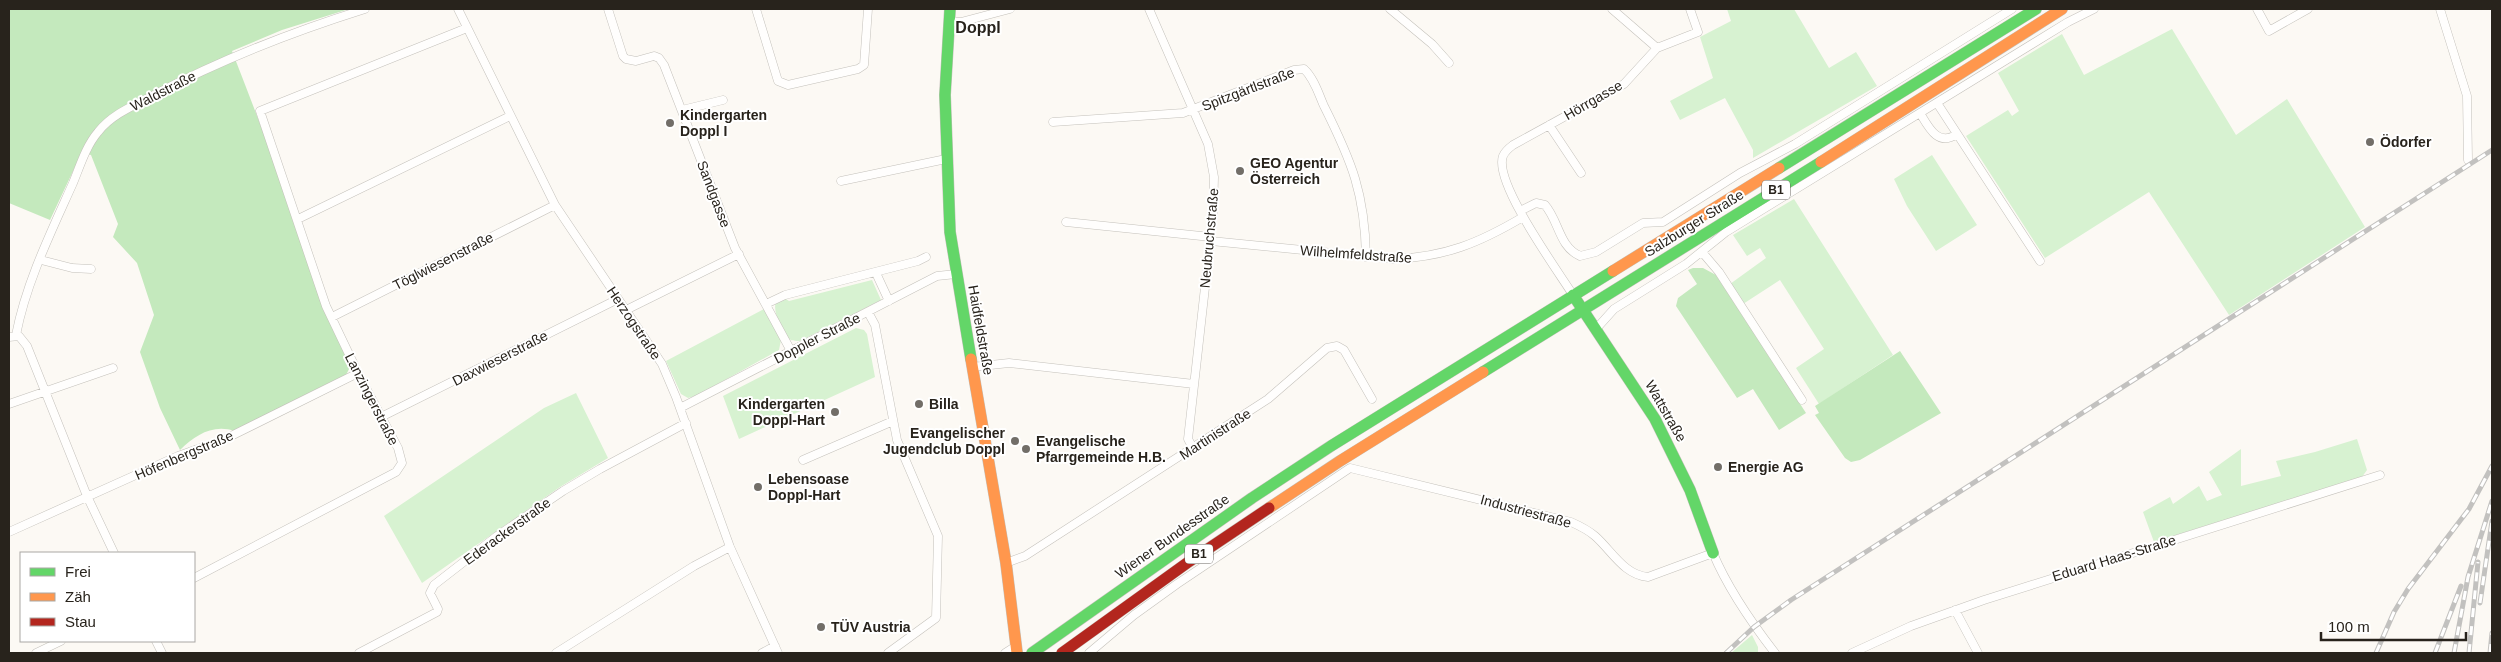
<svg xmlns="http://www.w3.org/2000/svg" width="2501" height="662" font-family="Helvetica,sans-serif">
<rect width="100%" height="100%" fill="#fcf9f4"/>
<!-- green -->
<path fill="#d7f2d1" d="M1727 9H1794L1829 68 1856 52 1877 86 1753 158V150L1725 98 1680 120 1670 101 1713 78 1700 37 1731 21Z
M2172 29 2236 135 2287 99 2365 227 2229 315 2149 192 2045 258 1966 136 2008 110 2012 116 2019 111 1998 73 2062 34 2084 75Z
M1932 155 1977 225 1936 251 1907 206 1894 179Z
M1794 199 1893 355 1819 404 1796 368 1824 349 1780 280 1743 304 1730 284 1766 258 1760 248 1747 256 1733 235Z
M872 280 881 300 800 341C795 341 791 341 788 338 782 330 772 311 776 302L786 299 789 301Z
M764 309 781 340 779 350 698 395 688 398 681 394 666 361Z
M856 328 864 330 867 334 875 377 739 439 723 396Z
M576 393 608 458 560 487 422 583 384 516 544 408Z
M2357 439 2367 470 2362 477 2154 542 2143 512 2170 497 2173 504 2199 486 2207 501 2222 495 2209 472 2241 449V486L2281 476 2276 461 2315 452Z
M1752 635 1758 647V653H1731Z"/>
<!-- forest -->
<path fill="#c4e9bd" d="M9 9H349L282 30 232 51C254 107 275 163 294 220 311 272 326 315 351 365L346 375 235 431C212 424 196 435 180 450L160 408 140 352 154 315 137 263 113 237 118 224 91 155 82 152 50 220 9 203Z
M1693 268H1703L1716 275 1806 413 1779 430 1753 389 1737 398 1676 306 1678 298 1697 284 1688 270Z
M1900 351 1941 413 1860 460 1851 462 1845 458 1815 415 1819 413 1815 406Z"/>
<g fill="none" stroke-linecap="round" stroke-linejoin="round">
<!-- street casing -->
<g stroke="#c4c1bb" stroke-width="9">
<path id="street" d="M458 9 555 205 662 364 676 397 730 547 778 653
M608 9 623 56 626 59 636 61 654 56 659 58 664 65 735 248 791 351
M756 9 778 81 788 85 858 69 864 65 868 9
M1149 9 1208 144 1214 177 1213 216 1188 439 1193 448
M1390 9 1432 44 1449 63
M2257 9 2269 31 2308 9
M2440 9 2467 96 2468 160
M949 21 961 22 1010 9
M1657 48 1698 32 1690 9
M1937 103 2040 261
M682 110 723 100
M1920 113C1929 128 1938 147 1957 134
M1053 122 1183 113 1294 70 1304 69C1314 78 1319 95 1324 106 1352 162 1365 194 1366 257
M1549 125 1581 173
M841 181 946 159
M1520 211 1536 203 1545 205C1559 221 1559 247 1580 256L1596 252 1643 223 1663 222 1740 173 1795 144 2012 9
M298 219 510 116
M1066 222 1211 237
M1211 241 1394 259C1445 257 1479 243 1523 217
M1702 252 1719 272 1802 400
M41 260 72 268 91 269
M876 273 889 301
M1573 295C1558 271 1493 182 1503 156 1505 151 1509 148 1513 145L1624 84 1657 48 1612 9
M766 304 785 295 918 261 926 257
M626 310 739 254
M868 312 875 325 897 440 938 536 936 618 888 653
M332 317 555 205
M1596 329 1614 309 1686 264 1726 232 2068 22 2094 9
M16 335C26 283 51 232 73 183 80 166 86 146 98 132 112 114 135 105 154 95 222 59 292 32 365 9
M9 337 19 336 27 346 87 496 114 553
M972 367 1009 363 1194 384
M9 404 113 368
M680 408 937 276 956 274
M381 417 618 299
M803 460 893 421
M9 532 178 456 223 440 358 373
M1006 563 1025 556 1042 545 1268 399 1327 348 1337 346 1344 350 1372 399
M194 578 396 472 402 463 398 448 358 373 326 306 260 111 467 28
M1955 610 1978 653
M156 641 162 653
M36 653 61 641
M359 653 437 612 438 609 430 593 434 585 497 536 563 491 600 469 686 423
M556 653 694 566 730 547
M762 653 775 646
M1005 653 1016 646
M1089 653 1134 615 1177 584 1350 468 1571 522C1580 526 1588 530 1595 536 1612 551 1624 575 1648 577L1713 553C1728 589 1751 622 1775 653
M1852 653 1911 626 1984 600 2380 475"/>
</g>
<!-- fast casing -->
<g stroke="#c4c1bb" stroke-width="12">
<path id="fast" d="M950 9 945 95 950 232 971 359
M1779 168 2036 9
M1573 295 1655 419 1690 490 1713 553
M1483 372 1821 162
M1032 653 1252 498 1331 446 1613 271"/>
</g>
<!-- slow casing -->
<g stroke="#c4c1bb" stroke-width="12">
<path id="slow" d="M1821 162 2062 9
M1613 271 1779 168
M971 359 1006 563 1017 653
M1269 508 1340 461 1483 372"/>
</g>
<!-- jam casing -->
<g stroke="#c4c1bb" stroke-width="12">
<path id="jam" d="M1062 653 1187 563 1269 508"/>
</g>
<!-- street -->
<use href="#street" stroke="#fffefd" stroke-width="8"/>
<!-- fast -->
<use href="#fast" stroke="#63d668" stroke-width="11"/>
<!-- slow -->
<use href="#slow" stroke="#ff974d" stroke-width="11"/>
<!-- jam -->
<use href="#jam" stroke="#b3261e" stroke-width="11"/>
<!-- rail casing -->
<g stroke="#c2c1bf" stroke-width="5">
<path id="rail" d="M2480 603 2492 521
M1726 653 1754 627 1791 600 2492 150
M2376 653 2394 612 2408 589 2469 509 2492 466
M2435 653 2461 586
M2454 653 2468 577 2492 501
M2469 653 2478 562
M2490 653 2492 633"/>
</g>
<!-- rail -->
<use href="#rail" stroke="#fff" stroke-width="3" stroke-dasharray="9" stroke-linecap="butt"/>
</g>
<!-- markers -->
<g fill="#726e68" stroke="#fff" stroke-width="2">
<circle cx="670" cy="123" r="5"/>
<circle cx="2370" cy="142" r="5"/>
<circle cx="1240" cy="171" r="5"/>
<circle cx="919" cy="404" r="5"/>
<circle cx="835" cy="412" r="5"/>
<circle cx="1015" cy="441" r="5"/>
<circle cx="1026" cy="449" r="5"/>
<circle cx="1718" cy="467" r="5"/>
<circle cx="758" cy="487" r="5"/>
<circle cx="821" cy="627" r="5"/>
</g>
<g text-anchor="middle" stroke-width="4" stroke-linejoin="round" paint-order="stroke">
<!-- shield labels -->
<g fill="#fff" stroke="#686560" stroke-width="1">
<rect x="1762" y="180.5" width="28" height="19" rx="4"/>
<rect x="1185" y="544.5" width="28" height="19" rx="4"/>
</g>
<g font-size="12" font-weight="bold" fill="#28231c">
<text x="1776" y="194">B1</text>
<text x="1199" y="558">B1</text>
</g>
<!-- street labels -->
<g font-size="14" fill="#28231c" stroke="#fff">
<text transform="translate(1248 89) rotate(-21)" y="5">Spitzgärtlstraße</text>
<text transform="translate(163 91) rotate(-27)" y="5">Waldstraße</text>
<text transform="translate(1593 100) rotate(-30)" y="5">Hörrgasse</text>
<text transform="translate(714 194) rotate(69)" y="5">Sandgasse</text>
<text transform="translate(1694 223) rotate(-32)" y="5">Salzburger Straße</text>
<text transform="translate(1209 238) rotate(-85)" y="5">Neubruchstraße</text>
<text transform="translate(1356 254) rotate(4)" y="5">Wilhelmfeldstraße</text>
<text transform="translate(443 261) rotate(-27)" y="5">Töglwiesenstraße</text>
<text transform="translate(634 323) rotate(56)" y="5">Herzogstraße</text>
<text transform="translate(981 330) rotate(80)" y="5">Haidfeldstraße</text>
<text transform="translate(817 338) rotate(-27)" y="5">Doppler Straße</text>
<text transform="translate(500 358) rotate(-27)" y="5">Daxwieserstraße</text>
<text transform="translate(372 399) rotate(63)" y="5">Lanzingerstraße</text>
<text transform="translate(1666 411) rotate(60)" y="5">Wattstraße</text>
<text transform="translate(1215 434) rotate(-33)" y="5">Martinistraße</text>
<text transform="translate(184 455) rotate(-23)" y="5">Höfenbergstraße</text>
<text transform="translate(1526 511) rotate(15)" y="5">Industriestraße</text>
<text transform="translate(507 531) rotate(-36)" y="5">Ederackerstraße</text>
<text transform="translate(1172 536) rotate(-35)" y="5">Wiener Bundesstraße</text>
<text transform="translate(2114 558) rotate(-17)" y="5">Eduard Haas-Straße</text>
</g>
<!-- poi labels -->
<g font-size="14" font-weight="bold" fill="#28231c" stroke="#fff" text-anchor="start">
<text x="680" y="120">Kindergarten<tspan x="680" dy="16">Doppl I</tspan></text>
<text x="2380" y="147">Ödorfer</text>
<text x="1250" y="168">GEO Agentur<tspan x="1250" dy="16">Österreich</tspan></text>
<text x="825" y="409" text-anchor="end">Kindergarten<tspan x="825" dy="16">Doppl-Hart</tspan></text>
<text x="929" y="409">Billa</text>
<text x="1005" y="438" text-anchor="end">Evangelischer<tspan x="1005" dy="16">Jugendclub Doppl</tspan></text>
<text x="1036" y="446">Evangelische<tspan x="1036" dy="16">Pfarrgemeinde H.B.</tspan></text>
<text x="1728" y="472">Energie AG</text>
<text x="768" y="484">Lebensoase<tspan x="768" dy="16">Doppl-Hart</tspan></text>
<text x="831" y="632">TÜV Austria</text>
</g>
<!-- quarter labels -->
<g font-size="16" font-weight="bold" fill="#28231c" stroke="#fff">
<text x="978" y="33">Doppl</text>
</g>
</g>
<!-- border -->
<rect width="2501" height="662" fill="none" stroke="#28231c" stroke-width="20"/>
<!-- legend -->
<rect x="20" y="552" width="175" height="90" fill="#ffffff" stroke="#a9a7a4"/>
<rect x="30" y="568" width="25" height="8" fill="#63d668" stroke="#a9a7a4"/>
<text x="65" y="577" font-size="15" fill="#28231c">Frei</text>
<rect x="30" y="593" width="25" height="8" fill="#ff974d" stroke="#a9a7a4"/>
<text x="65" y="602" font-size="15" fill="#28231c">Zäh</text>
<rect x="30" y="618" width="25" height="8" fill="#b3261e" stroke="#a9a7a4"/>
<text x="65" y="627" font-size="15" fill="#28231c">Stau</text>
<!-- scale -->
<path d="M2321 632v8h145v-8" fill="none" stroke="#28231c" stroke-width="2.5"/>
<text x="2328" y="632" font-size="15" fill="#28231c" stroke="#ffffff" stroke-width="4" paint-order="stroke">100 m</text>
</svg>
